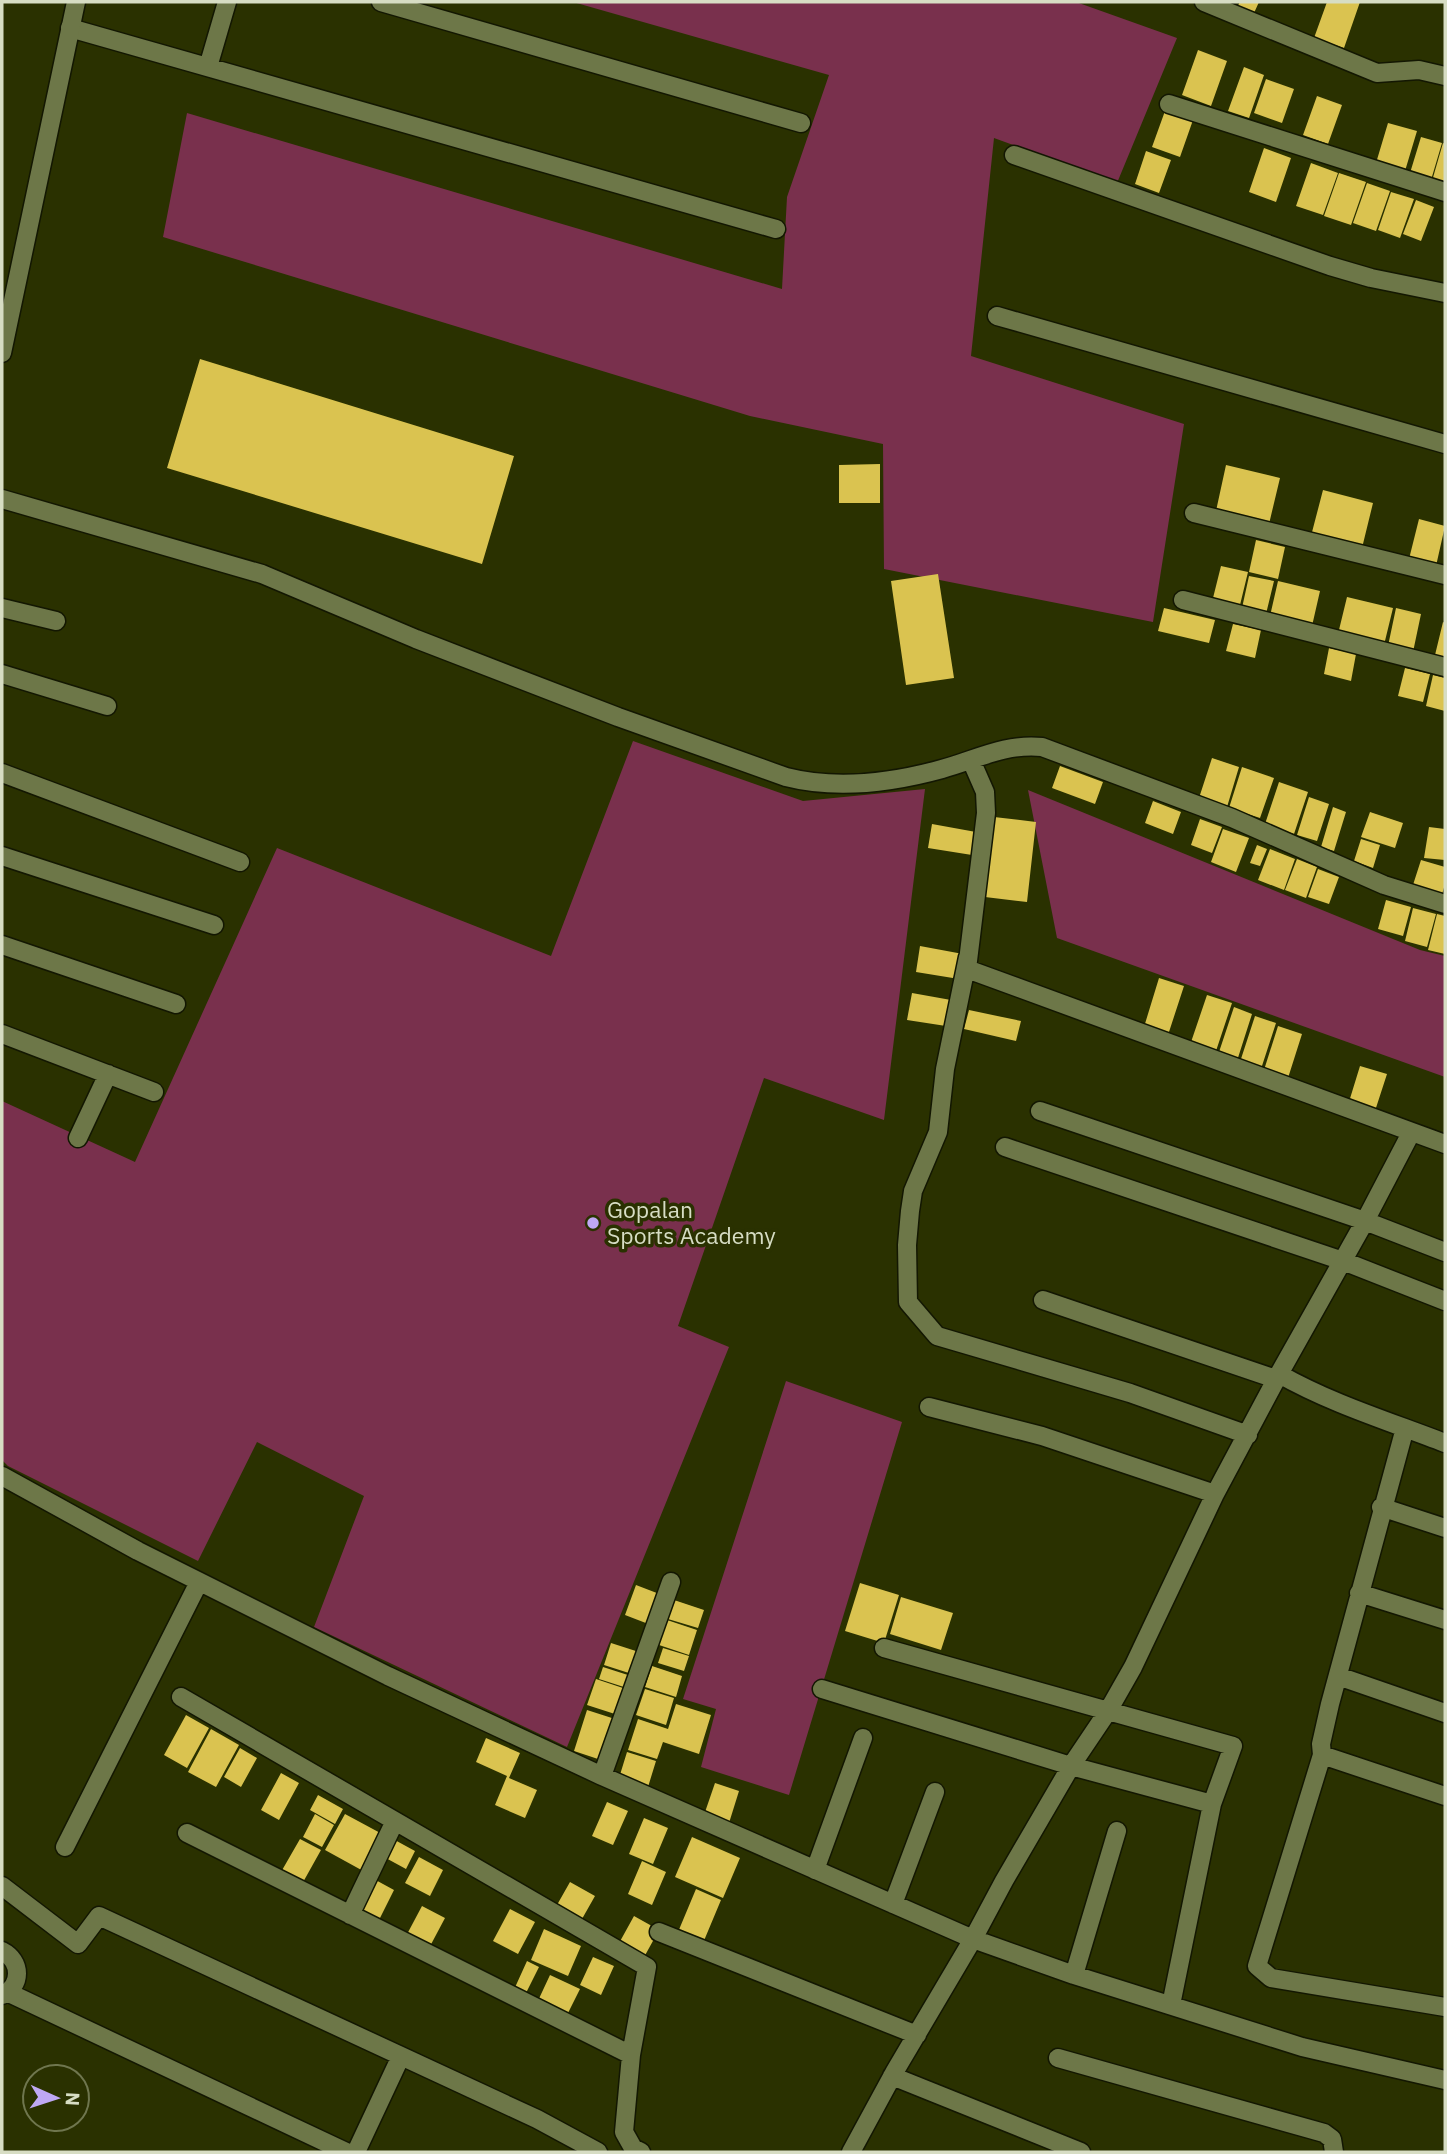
<svg xmlns="http://www.w3.org/2000/svg" width="1447" height="2154" font-family="'IBM Plex Sans',sans-serif">
<rect width="100%" height="100%" fill="#2a3100"/>
<!-- green -->
<path fill="#79304d" d="M573 2H1076L1177 38 1117 183 994 138 971 356 1184 424 1153 622 884 569 883 444 750 416 163 237 187 113 782 289 787 197 829 75Z
M633 741 803 801 925 789 884 1120 764 1078 678 1326 729 1347 567 1747 314 1627 364 1496 257 1442 198 1561 8 1466 2 1460V1101L135 1162 277 848 551 956Z
M1028 790 1420 950 1445 956V1077L1057 938Z
M786 1381 902 1422 789 1795 701 1767 716 1709 683 1699Z"/>
<!-- building -->
<path fill="#dac350" d="M1240 2H1259L1254 13 1237 7Z
M1327 2H1360L1344 48 1314 38Z
M1198 50 1227 61 1211 106 1182 95Z
M1244 67 1264 75 1249 118 1228 111Z
M1266 79 1294 89 1282 123 1254 113Z
M1317 96 1342 105 1328 144 1303 135Z
M1165 111 1193 120 1180 157 1152 147Z
M1388 123 1417 131 1405 171 1376 163Z
M1421 137 1442 143 1431 180 1410 173Z
M1443 143 1445 144V185L1432 181Z
M1264 148 1291 158 1276 202 1249 192Z
M1146 151 1171 160 1159 193 1135 184Z
M1311 163 1338 173 1323 215 1296 206Z
M1339 173 1366 182 1351 225 1324 216Z
M1367 183 1390 191 1376 231 1353 223Z
M1391 192 1414 199 1400 238 1378 230Z
M1416 200 1434 207 1421 241 1403 234Z
M200 359 514 456 482 564 167 468Z
M880 464V503H839V465Z
M1226 465 1280 478 1269 524 1216 511Z
M1323 490 1373 503 1362 548 1311 536Z
M1419 519 1445 526 1436 566 1409 559Z
M1256 540 1285 547 1278 579 1249 572Z
M1221 566 1248 572 1240 605 1213 598Z
M938 574 954 678 906 685 891 581Z
M1249 576 1274 581 1266 614 1242 608Z
M1278 581 1320 591 1312 626 1270 616Z
M1347 597 1393 608 1384 645 1338 634Z
M1164 608 1215 620 1209 643 1158 631Z
M1396 608 1421 614 1413 652 1388 646Z
M1443 622 1445 623V657L1435 655Z
M1233 624 1261 630 1255 658 1226 651Z
M1329 648 1356 654 1351 681 1324 674Z
M1405 668 1430 674 1423 702 1398 696Z
M1433 675 1445 678V711L1426 706Z
M1212 758 1239 767 1227 807 1199 798Z
M1060 766 1103 782 1095 804 1052 788Z
M1242 767 1274 778 1260 818 1229 808Z
M1279 782 1308 792 1294 834 1265 824Z
M1309 797 1329 804 1317 841 1297 835Z
M1153 801 1181 812 1173 834 1145 823Z
M1333 807 1346 812 1334 851 1321 847Z
M1370 812 1403 823 1395 848 1361 837Z
M994 817 1036 822 1027 902 985 897Z
M1200 819 1222 827 1212 853 1191 845Z
M932 824 976 832 972 855 928 848Z
M1429 827 1445 829V860L1424 858Z
M1223 829 1249 838 1236 872 1211 862Z
M1361 839 1380 845 1373 868 1354 861Z
M1257 845 1267 849 1260 866 1250 863Z
M1270 849 1295 859 1284 890 1258 880Z
M1297 859 1317 867 1306 898 1285 890Z
M1421 860 1445 867V884L1441 898 1412 888Z
M1318 869 1339 877 1329 904 1308 897Z
M1386 900 1411 907 1403 936 1378 929Z
M1413 908 1436 914 1427 947 1405 941Z
M1437 914 1445 916V954L1428 950Z
M920 946 963 954 959 979 916 972Z
M1159 978 1184 986 1168 1035 1144 1027Z
M912 993 951 1000 946 1026 907 1020Z
M1207 995 1232 1003 1214 1057 1189 1048Z
M1234 1007 1252 1014 1236 1064 1217 1058Z
M969 1010 1021 1021 1016 1041 964 1029Z
M1255 1016 1276 1023 1260 1072 1239 1065Z
M1278 1026 1302 1034 1288 1078 1264 1070Z
M1360 1066 1387 1074 1374 1114 1348 1105Z
M860 1583 899 1595 884 1643 845 1631Z
M636 1585 662 1595 651 1625 625 1615Z
M901 1597 953 1613 941 1650 890 1634Z
M674 1600 704 1610 698 1628 668 1619Z
M667 1620 697 1630 689 1655 659 1645Z
M611 1643 639 1652 632 1674 604 1665Z
M663 1648 689 1656 684 1671 658 1663Z
M652 1666 682 1676 676 1697 645 1687Z
M603 1667 631 1676 627 1688 599 1679Z
M596 1679 626 1689 618 1715 587 1705Z
M645 1689 674 1698 666 1725 636 1715Z
M676 1704 711 1715 699 1754 663 1742 657 1759 628 1750 638 1719 668 1729Z
M587 1710 615 1719 601 1760 574 1751Z
M186 1715 209 1728 187 1768 164 1755Z
M211 1729 239 1745 216 1787 188 1772Z
M486 1738 520 1753 509 1778 537 1790 525 1818 495 1805 507 1776 476 1762Z
M240 1748 257 1758 241 1787 224 1777Z
M627 1752 656 1761 648 1787 619 1778Z
M281 1773 299 1783 279 1820 261 1810Z
M715 1783 739 1791 729 1823 704 1815Z
M318 1795 343 1809 335 1824 310 1810Z
M607 1802 628 1811 613 1845 592 1836Z
M315 1814 334 1825 322 1847 303 1837Z
M345 1814 384 1835 365 1872 325 1850Z
M644 1818 668 1828 653 1864 629 1854Z
M692 1837 740 1858 723 1898 675 1877Z
M300 1839 321 1850 302 1884 281 1872Z
M393 1839 415 1851 406 1869 384 1857Z
M419 1857 443 1870 430 1896 405 1883Z
M642 1861 666 1872 652 1905 628 1894Z
M372 1878 394 1890 377 1924 354 1912Z
M570 1882 595 1896 578 1926 553 1912Z
M696 1889 721 1900 703 1943 678 1932Z
M422 1906 445 1918 428 1950 405 1938Z
M510 1909 535 1922 518 1954 493 1941Z
M634 1916 659 1930 643 1959 618 1945Z
M544 1929 581 1946 568 1976 531 1960Z
M593 1957 614 1966 601 1995 580 1985Z
M527 1961 539 1967 523 1999 512 1994Z
M550 1975 580 1989 565 2019 536 2005Z"/>
<g fill="none" stroke-linecap="round" stroke-linejoin="round">
<!-- minor casing -->
<g stroke="#131702" stroke-width="21">
<path id="minor" d="M381 2 801 123
M1204 2 1377 73 1419 70 1445 76
M70 28 776 229
M208 67 227 2
M1169 104 1445 192
M1014 155 1330 266 1371 278 1445 293
M997 316 1445 444
M2 499 262 574 416 639 618 717 786 777C837 790 891 783 942 769 975 760 1006 743 1042 747L1232 818 1384 885 1445 904
M1194 513 1445 575
M1183 600 1445 667
M2 608 56 621
M2 674 107 706
M971 760 985 792 986 813 967 969 1445 1144
M2 773 240 862
M2 856 214 925
M2 945 176 1004
M968 957 945 1069 938 1132 913 1191 910 1211 907 1245 908 1302 937 1336 1130 1393 1248 1435
M2 1034 154 1092
M1040 1111 1365 1221 1445 1252
M78 1138 108 1074
M1005 1147 1343 1261 1445 1301
M1043 1300 1276 1379
M1279 1374C1332 1404 1388 1421 1445 1443
M929 1407 1042 1436 1215 1494
M1405 1428 1330 1704 1321 1744 1322 1755 1257 1966 1271 1978 1445 2007
M2 1476 138 1551 388 1676 602 1776 973 1939 1074 1975 1302 2047 1445 2080
M1381 1507 1445 1528
M1359 1593 1445 1620
M884 1648 1233 1746 1212 1804 1171 2005
M1338 1676 1445 1713
M822 1689 1071 1766 1212 1804
M181 1697 647 1967 631 2055
M1322 1755 1445 1796
M602 1776 671 1582
M187 1833 631 2055 624 2132 633 2148 641 2152
M65 1847 199 1582
M815 1870 863 1738
M2 1886 78 1944 99 1916 537 2119 598 2152
M893 1904 935 1792
M350 1915 395 1821
M659 1932 917 2035
M2 1951C22 1961 22 1986 2 1995
M1074 1975 1117 1831
M7 1992 346 2152
M1058 2058 1324 2133 1332 2139 1334 2152
M892 2076 1081 2152
M356 2152 401 2056
M851 2152 895 2071 973 1939 1004 1881 1071 1766 1108 1711 1133 1667 1215 1494 1279 1374 1365 1221 1411 1133"/>
</g>
<!-- tertiary casing -->
<g stroke="#131702" stroke-width="21">
<path id="tertiary" d="M2 353 76 2"/>
</g>
<!-- minor -->
<use href="#minor" stroke="#6d7748" stroke-width="18"/>
<!-- tertiary -->
<use href="#tertiary" stroke="#6d7748" stroke-width="18"/>
</g>
<!-- markers -->
<circle fill="#bfa8f4" stroke="#2a3100" stroke-width="2.5" cx="593" cy="1223" r="7"/>
<g text-anchor="middle" stroke-width="7" stroke-linejoin="round" paint-order="stroke">
<!-- poi labels -->
<g font-size="23" fill="#d7ddc4" stroke="#2a3100" text-anchor="start">
<text x="607" y="1218">Gopalan<tspan x="607" dy="26">Sports Academy</tspan></text>
</g>
</g>
<!-- border -->
<rect width="1447" height="2154" fill="none" stroke="#d7ddc4" stroke-width="7"/>
<!-- north arrow -->
<g transform="translate(56 2098) rotate(93)"><circle r="33" fill="#2a3100" stroke="#6f764e" stroke-width="2"/>
<path d="M0-5L12 26L0 18L-12 26Z" fill="#bfa8f4"/>
<text y="-10" font-size="19" font-weight="bold" text-anchor="middle" fill="#d7ddc4">N</text>
</g>
</svg>
